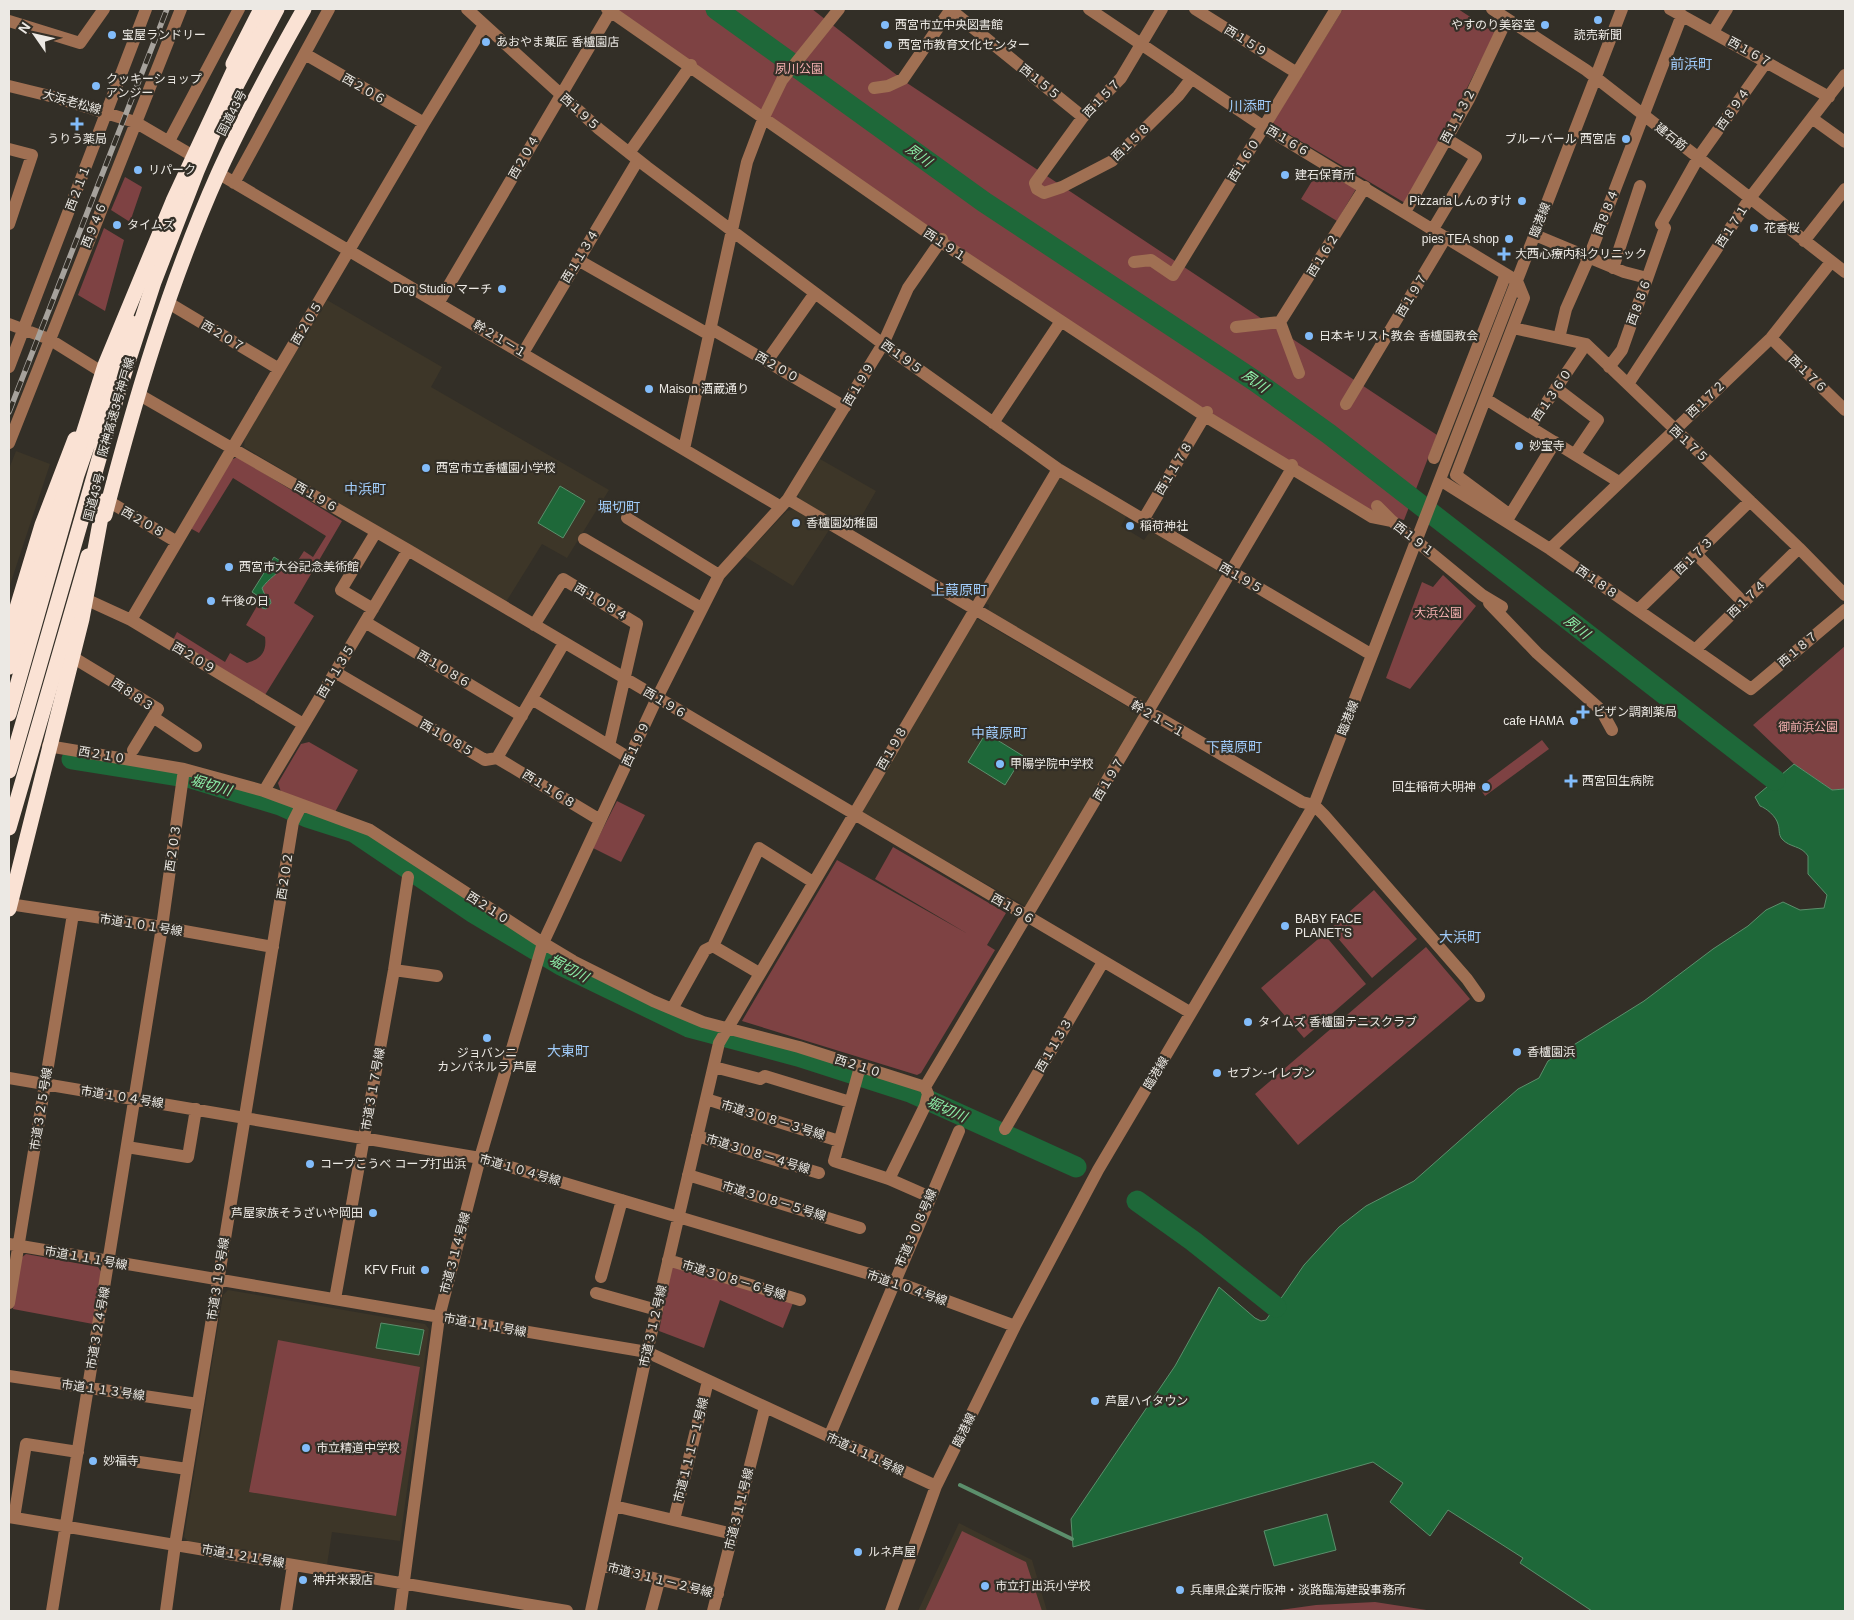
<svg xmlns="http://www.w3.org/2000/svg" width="1854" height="1620" font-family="Arial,'Noto Sans JP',sans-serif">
<rect width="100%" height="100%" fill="#332f27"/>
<!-- built -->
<path fill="#3d3628" d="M327 300 442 367 431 387 609 490 567 558 542 544 506 602 244 447 245 437Z
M16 451 50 464 9 588V469Z
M820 459 876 491 852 533 825 528 829 530 793 586 744 556 787 511 795 509 800 501 798 494Z
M1063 477 1127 515 1121 526 1144 540 1151 530 1219 571 1221 578 1149 702 1144 704 988 611 989 605 982 602 1058 478Z
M978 619 1138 713V718L1027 907 862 814 861 810 973 620Z
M228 1290 425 1324 429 1329 400 1541 332 1532 327 1565 190 1543 184 1537 223 1295Z
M959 1523 1032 1560 1047 1611H918Z"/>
<!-- green -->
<path fill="#7e4243" d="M615 9H812L907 83 1437 435 1404 520 1373 513 1177 392 956 248Z
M1343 9H1458L1495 33 1443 135 1405 203 1275 126 1273 122Z
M1320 168 1356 189 1337 221 1301 199Z
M125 177 142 187 130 222 111 210Z
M104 228 124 240 105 311 78 295Z
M237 457 342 521 294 603 314 616 265 695 173 640 177 632 225 662 230 653 247 663C261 659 267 652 265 637L246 625 261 599 262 606 270 599 264 593 262 588C269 578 278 574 285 564L293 568 304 551 313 557 326 536 233 478 199 533 190 528 231 460Z
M1443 575 1476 606 1410 689 1386 678 1422 582 1433 587Z
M1845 646V789L1832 790 1794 764 1753 725Z
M1542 740 1549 749 1485 796 1479 787Z
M309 742 358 770 335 812 281 792 278 783 301 744Z
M617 801 645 815 621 862 593 848Z
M893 847 1006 913 987 945 995 950 921 1073 917 1075 742 1021 837 860 968 934 875 879Z
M1374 890 1417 939 1372 978 1330 929Z
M1324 934 1366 984 1304 1038 1261 988Z
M1426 947 1470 999 1298 1145 1255 1094Z
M26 1254 98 1267 102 1273 93 1324 13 1309 21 1258Z
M672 1266 793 1303 783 1328 720 1300 704 1348 659 1331Z
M278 1340 420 1367 396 1516 249 1492Z
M962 1531 1026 1562 1042 1611H925Z
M1375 1602 1433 1611H1273L1316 1605Z"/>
<!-- water -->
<path fill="#1e6839" stroke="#5c8f6c" d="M560 486 585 501 563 538 538 523Z
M274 557 285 564C278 574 269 578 262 588L264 593 270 599 271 603 266 609 262 608 261 598 252 592Z
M986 733 1023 756 1005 785 968 762Z
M1794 764 1832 790 1845 789V1611H1592L1520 1563 1523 1558 1448 1510 1430 1536 1390 1502 1403 1483 1373 1462 1073 1547 1071 1519 1175 1366 1219 1287 1255 1318 1261 1321 1266 1320 1304 1265 1339 1227 1366 1206 1414 1181 1518 1089 1539 1078 1548 1061 1644 1001 1713 949 1748 926 1766 910 1783 902 1800 910 1824 908 1827 895 1808 874V856C1801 845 1790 848 1782 839 1778 834 1780 830 1778 824 1776 816 1766 808 1760 806L1755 797Z
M381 1323 424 1330 419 1355 376 1348Z
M1327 1514 1336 1550 1274 1566 1264 1531Z"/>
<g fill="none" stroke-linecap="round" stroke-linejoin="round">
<!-- stream -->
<path stroke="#5c8f6c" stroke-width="4" d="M960 1485 1072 1539"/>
<!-- river -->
<path stroke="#1e6839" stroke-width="21" d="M716 9 984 202 1255 381 1329 434 1775 780
M72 759 191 778 280 805 307 817 354 832 474 913 561 965 689 1027 798 1056 910 1092 1076 1167
M1137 1201 1193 1241 1276 1307"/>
<!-- minor -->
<path stroke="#a07053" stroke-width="12" d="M467 9 599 129 647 167 883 344 1058 469 1372 655
M607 9 941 242 1205 416 1372 517 1392 521 1482 595 1502 607
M1089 9 1264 127 1517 281 1524 298 1456 475 1510 515
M1162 9 1121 78 1083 117 1035 183 1037 189 1044 193 1062 187 1112 161 1178 96 1191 79
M1195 9 1297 73
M1492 9 1586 70 1845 272
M1670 9 1829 97
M951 10 1083 117
M9 21 80 43 104 9
M1713 32 1727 9
M305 54 424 123
M9 86 54 97 135 122 188 153
M874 88 888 86 903 79 951 9
M1813 119 1845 142
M169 141 239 9
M9 149 32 155 9 224
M629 153 691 65
M218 173 781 507
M234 183 329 9
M1405 212 1469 99 1507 19
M1433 229 1476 157 1447 139
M1535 235 1624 272 1647 278
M1804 241 1845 189
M578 260 708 334
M1134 262 1151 260 1173 275 1336 9
M1613 268 1640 186
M167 302 279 369
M439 302 610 12
M1280 322 1365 187
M1280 322 1299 373
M9 324 49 339 105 374
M1236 327 1280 322
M710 328 845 407
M1513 328 1586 344 1799 548 1845 595
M1559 338 1566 309 1589 257 1682 15
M1771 338 1845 410
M523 353 638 160
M767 361 815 293
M9 367 146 9
M1609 367 1622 350 1665 228 1661 224 1698 158 1767 61
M1628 384 1750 198 1845 75
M1556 388 1598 420 1575 454
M138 394 408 550 1191 1013
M1486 399 1530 427 1586 344
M1346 404 1446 237
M993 423 1061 321
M1530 427 1619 482
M9 443 181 9
M684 449 747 162 764 117 782 80 839 9
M1434 458 1506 274
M1440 480 1550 549 1751 689 1845 610
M788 499 1302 802 1314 805 1324 815 1467 979 1479 996
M108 501 177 542
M1377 506 1392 521
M627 518 719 575
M1143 520 1207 412
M1507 520 1555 442
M584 539 701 608
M1550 549 1771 338 1831 262
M1696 554 1744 603
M83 598 131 620 303 724
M1489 603 1537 653 1601 710 1612 730
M373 609 341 590 376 532
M1638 610 1750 501
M131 620 424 123 484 25
M365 622 522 716
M534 625 563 579 637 624 609 746
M1695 650 1799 548
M69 655 158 709 133 750
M335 672 485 760 497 758 564 643
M532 699 629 758
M153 717 196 746
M48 746 184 769 264 791 370 830 543 943 573 961 653 1001 703 1022 799 1047 925 1087
M497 758 600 820
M264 791 408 550
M9 904 162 927 273 947
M713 946 759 973
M394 970 437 976
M672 1009 705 950 713 946 759 848 813 882
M714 1067 760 1079 765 1076 850 1102
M860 1067 834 1161 889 1179 930 1197
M9 1078 480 1158 893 1281 1015 1326
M925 1087 1291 470 1292 465
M706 1099 839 1141
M1005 1129 1103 962
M697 1136 819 1173
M127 1147 188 1157 196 1109
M688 1175 860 1228
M889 1179 925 1106 928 1094 925 1087
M9 1244 647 1352 936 1486
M668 1260 800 1300
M601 1277 622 1200
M596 1293 657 1310
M335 1299 394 970 408 877
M9 1303 73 914
M9 1376 198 1404
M829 1437 959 1131
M126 1460 187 1469
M614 1506 733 1534
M9 1517 567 1611
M14 1518 26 1444 78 1452
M674 1520 708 1381
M601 1565 718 1594
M52 1611 162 927 184 769
M166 1611 175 1545 293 822 301 806
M286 1611 293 1565
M400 1611 439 1317 480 1158 543 943 657 698 719 575 788 499 883 344 908 288 942 239
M591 1611 647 1352 719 1043 1058 469
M651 1611 659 1581
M713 1611 765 1407
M891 1611 936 1486 1015 1326 1098 1170 1314 805 1622 9"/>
<!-- highway -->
<path stroke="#fae2d4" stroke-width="15" d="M233 64 261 9
M105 515C135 399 169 284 218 174 243 118 274 62 304 9
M9 634 42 525 75 439
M9 714 77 475 130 322
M9 771 118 393 154 282 197 171 221 115 277 9
M9 828 88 556"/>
<!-- rail casing -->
<g stroke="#a6a29c" stroke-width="5.5">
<path id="rail" d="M9 412 167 9"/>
</g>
<!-- rail -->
<use href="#rail" stroke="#332f27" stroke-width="4" stroke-dasharray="11" stroke-linecap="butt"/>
<!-- highway-bridge -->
<path stroke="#fae2d4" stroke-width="15" d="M9 667 105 365 173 201 233 72 270 21
M9 909 82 619 104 501"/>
</g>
<!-- markers -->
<g fill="#82bcfa" stroke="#332f27" stroke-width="2">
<circle cx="1598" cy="20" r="5"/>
<circle cx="885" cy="25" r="5"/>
<circle cx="1545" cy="25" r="5"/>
<circle cx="112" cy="35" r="5"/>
<circle cx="486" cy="42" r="5"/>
<circle cx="888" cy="45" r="5"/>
<circle cx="96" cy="86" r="5"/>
<path d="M74.5 116.5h5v5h5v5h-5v5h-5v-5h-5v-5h5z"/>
<circle cx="1626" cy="139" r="5"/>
<circle cx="138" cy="170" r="5"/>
<circle cx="1285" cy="175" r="5"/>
<circle cx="1522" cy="201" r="5"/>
<circle cx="117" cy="225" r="5"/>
<circle cx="1754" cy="228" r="5"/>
<circle cx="1509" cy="239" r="5"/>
<path d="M1501.5 246.5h5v5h5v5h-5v5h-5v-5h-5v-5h5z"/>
<circle cx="502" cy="289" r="5"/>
<circle cx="1309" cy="336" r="5"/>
<circle cx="649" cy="389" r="5"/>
<circle cx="1519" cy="446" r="5"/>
<circle cx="426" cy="468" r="5"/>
<circle cx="796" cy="523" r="5"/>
<circle cx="1130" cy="526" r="5"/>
<circle cx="229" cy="567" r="5"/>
<circle cx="211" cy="601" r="5"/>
<path d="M1580.5 704.5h5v5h5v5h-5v5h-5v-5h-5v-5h5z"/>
<circle cx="1574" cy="721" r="5"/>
<circle cx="1000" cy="764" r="5"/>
<path d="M1568.5 773.5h5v5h5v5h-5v5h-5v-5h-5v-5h5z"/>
<circle cx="1486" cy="787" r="5"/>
<circle cx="1285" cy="926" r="5"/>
<circle cx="1248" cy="1022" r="5"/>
<circle cx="487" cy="1038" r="5"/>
<circle cx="1517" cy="1052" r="5"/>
<circle cx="1217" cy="1073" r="5"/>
<circle cx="310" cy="1164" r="5"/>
<circle cx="373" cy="1213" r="5"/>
<circle cx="425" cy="1270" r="5"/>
<circle cx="1095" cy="1401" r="5"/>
<circle cx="306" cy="1448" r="5"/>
<circle cx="93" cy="1461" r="5"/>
<circle cx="858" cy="1552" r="5"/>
<circle cx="303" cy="1580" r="5"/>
<circle cx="985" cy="1586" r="5"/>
<circle cx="1180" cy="1590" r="5"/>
</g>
<g text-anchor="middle" stroke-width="4.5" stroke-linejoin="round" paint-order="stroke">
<!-- poi labels -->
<g font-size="12" fill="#ece9e4" stroke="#332f27" text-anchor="start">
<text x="895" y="29">西宮市立中央図書館</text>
<text x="1535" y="29" text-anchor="end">やすのり美容室</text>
<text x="122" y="39">宝屋ランドリー</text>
<text x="1598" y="39" text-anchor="middle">読売新聞</text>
<text x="496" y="46">あおやま菓匠 香櫨園店</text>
<text x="898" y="49">西宮市教育文化センター</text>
<text x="106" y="83">クッキーショップ<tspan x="106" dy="14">アンジー</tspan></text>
<text x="77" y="143" text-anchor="middle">うりう薬局</text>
<text x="1616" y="143" text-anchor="end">ブルーバール 西宮店</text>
<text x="148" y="174">リパーク</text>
<text x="1295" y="179">建石保育所</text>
<text x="1512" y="205" text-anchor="end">Pizzariaしんのすけ</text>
<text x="127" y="229">タイムズ</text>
<text x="1764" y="232">花香桜</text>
<text x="1499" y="243" text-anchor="end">pies TEA shop</text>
<text x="1515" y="258">大西心療内科クリニック</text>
<text x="492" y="293" text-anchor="end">Dog Studio マーチ</text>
<text x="1319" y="340">日本キリスト教会 香櫨園教会</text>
<text x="659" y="393">Maison 酒蔵通り</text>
<text x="1529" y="450">妙宝寺</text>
<text x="436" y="472">西宮市立香櫨園小学校</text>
<text x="806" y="527">香櫨園幼稚園</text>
<text x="1140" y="530">稲荷神社</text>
<text x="239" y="571">西宮市大谷記念美術館</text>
<text x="221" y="605">午後の日</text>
<text x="1593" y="716">ビザン調剤薬局</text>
<text x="1564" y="725" text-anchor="end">cafe HAMA</text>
<text x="1010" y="768">甲陽学院中学校</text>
<text x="1582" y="785">西宮回生病院</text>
<text x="1476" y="791" text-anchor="end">回生稲荷大明神</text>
<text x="1295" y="923">BABY FACE<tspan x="1295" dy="14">PLANET'S</tspan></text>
<text x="1258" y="1026">タイムズ 香櫨園テニスクラブ</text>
<text x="1527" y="1056">香櫨園浜</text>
<text x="487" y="1057" text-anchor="middle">ジョバンニ<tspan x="487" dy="14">カンパネルラ 芦屋</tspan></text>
<text x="1227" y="1077">セブン-イレブン</text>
<text x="320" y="1168">コープこうべ コープ打出浜</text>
<text x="363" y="1217" text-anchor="end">芦屋家族そうざいや岡田</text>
<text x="415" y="1274" text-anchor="end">KFV Fruit</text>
<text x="1105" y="1405">芦屋ハイタウン</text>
<text x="316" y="1452">市立精道中学校</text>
<text x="103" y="1465">妙福寺</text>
<text x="868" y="1556">ルネ芦屋</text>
<text x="313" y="1584">神井米穀店</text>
<text x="995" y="1590">市立打出浜小学校</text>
<text x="1190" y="1594">兵庫県企業庁阪神・淡路臨海建設事務所</text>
</g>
<!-- street labels -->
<g font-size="12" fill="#ece9e4" stroke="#332f27">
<text transform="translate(1246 41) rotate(32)" y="4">西１５９</text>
<text transform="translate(1750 52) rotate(29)" y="4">西１６７</text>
<text transform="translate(1040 82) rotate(39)" y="4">西１５５</text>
<text transform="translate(364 89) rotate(30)" y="4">西２０６</text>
<text transform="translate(1102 98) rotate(-46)" y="4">西１５７</text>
<text transform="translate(72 102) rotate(16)" y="4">大浜老松線</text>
<text transform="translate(1733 109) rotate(-55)" y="4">西８９４</text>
<text transform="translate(580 112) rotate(42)" y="4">西１９５</text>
<text transform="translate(232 113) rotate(-63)" y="4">国道43号</text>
<text transform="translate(1458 116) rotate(-62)" y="4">西１１３２</text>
<text transform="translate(1671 137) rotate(38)" y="4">建石筋</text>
<text transform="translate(1288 141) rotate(31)" y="4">西１６６</text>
<text transform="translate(1131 142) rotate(-44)" y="4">西１５８</text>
<text transform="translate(524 157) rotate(-60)" y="4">西２０４</text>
<text transform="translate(1244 160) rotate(-58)" y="4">西１６０</text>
<text transform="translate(78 188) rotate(-69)" y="4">西２１１</text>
<text transform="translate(1606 212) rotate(-69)" y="4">西８８４</text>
<text transform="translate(1540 220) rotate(-69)" y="4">臨港線</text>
<text transform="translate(94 225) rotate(-68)" y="4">西９４６</text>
<text transform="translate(1732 226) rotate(-57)" y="4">西１７１</text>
<text transform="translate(945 245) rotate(34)" y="4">西１９１</text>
<text transform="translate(1323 255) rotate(-58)" y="4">西１６２</text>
<text transform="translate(580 256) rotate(-59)" y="4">西１１３４</text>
<text transform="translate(1412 295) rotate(-59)" y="4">西１９７</text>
<text transform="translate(1639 302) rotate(-70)" y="4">西８８６</text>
<text transform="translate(307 323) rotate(-59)" y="4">西２０５</text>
<text transform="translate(223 336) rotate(31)" y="4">西２０７</text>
<text transform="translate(500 339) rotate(31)" y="4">幹２１－１</text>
<text transform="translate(902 357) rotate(36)" y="4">西１９５</text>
<text transform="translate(777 367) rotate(30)" y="4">西２００</text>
<text transform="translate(1808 374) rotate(44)" y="4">西１７６</text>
<text transform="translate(859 384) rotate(-59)" y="4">西１９９</text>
<text transform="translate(1552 395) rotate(-56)" y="4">西１３６０</text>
<text transform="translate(1706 399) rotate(-43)" y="4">西１７２</text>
<text transform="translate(116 407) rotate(-74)" y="4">阪神高速3号神戸線</text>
<text transform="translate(1689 444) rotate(43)" y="4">西１７５</text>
<text transform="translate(1174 468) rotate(-59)" y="4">西１１７８</text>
<text transform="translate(94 497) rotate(-75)" y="4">国道43号</text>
<text transform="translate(316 497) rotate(30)" y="4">西１９６</text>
<text transform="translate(143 522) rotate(30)" y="4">西２０８</text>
<text transform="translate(1414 539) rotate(38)" y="4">西１９１</text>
<text transform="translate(1694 556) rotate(-44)" y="4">西１７３</text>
<text transform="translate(1241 578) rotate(30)" y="4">西１９５</text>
<text transform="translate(1597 582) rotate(35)" y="4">西１８８</text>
<text transform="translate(1747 599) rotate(-44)" y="4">西１７４</text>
<text transform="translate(601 602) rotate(31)" y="4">西１０８４</text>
<text transform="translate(1798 649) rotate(-40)" y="4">西１８７</text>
<text transform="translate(194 658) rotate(31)" y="4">西２０９</text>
<text transform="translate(444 669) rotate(31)" y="4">西１０８６</text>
<text transform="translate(336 671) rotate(-59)" y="4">西１１３５</text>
<text transform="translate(133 695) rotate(34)" y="4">西８８３</text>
<text transform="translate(665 703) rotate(31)" y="4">西１９６</text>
<text transform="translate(1348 718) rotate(-69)" y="4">臨港線</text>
<text transform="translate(1158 719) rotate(30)" y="4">幹２１－１</text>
<text transform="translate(447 738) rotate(30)" y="4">西１０８５</text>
<text transform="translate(636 744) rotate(-65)" y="4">西１９９</text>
<text transform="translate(892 748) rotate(-60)" y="4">西１９８</text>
<text transform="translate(102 755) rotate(10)" y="4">西２１０</text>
<text transform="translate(1109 779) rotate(-59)" y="4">西１９７</text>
<text transform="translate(549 789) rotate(32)" y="4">西１１６８</text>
<text transform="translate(173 848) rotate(-82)" y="4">西２０３</text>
<text transform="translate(285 876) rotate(-81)" y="4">西２０２</text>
<text transform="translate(488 908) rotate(33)" y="4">西２１０</text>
<text transform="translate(1013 909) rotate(30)" y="4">西１９６</text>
<text transform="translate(141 925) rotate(9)" y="4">市道１０１号線</text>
<text transform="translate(1054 1045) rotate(-60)" y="4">西１１３３</text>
<text transform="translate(858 1066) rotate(18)" y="4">西２１０</text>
<text transform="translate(1156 1073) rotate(-59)" y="4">臨港線</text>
<text transform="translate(373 1089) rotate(-80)" y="4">市道３１７号線</text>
<text transform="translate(122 1097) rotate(9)" y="4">市道１０４号線</text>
<text transform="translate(41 1109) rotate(-81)" y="4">市道３２５号線</text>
<text transform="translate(773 1120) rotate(17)" y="4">市道３０８－３号線</text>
<text transform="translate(758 1154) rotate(17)" y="4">市道３０８－４号線</text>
<text transform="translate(520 1170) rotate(16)" y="4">市道１０４号線</text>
<text transform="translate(774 1201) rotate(17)" y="4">市道３０８－５号線</text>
<text transform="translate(916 1228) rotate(-66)" y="4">市道３０８号線</text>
<text transform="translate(455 1253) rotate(-75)" y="4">市道３１４号線</text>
<text transform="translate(86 1258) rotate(10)" y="4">市道１１１号線</text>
<text transform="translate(218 1279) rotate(-81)" y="4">市道３１９号線</text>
<text transform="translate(734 1280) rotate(17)" y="4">市道３０８－６号線</text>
<text transform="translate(907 1288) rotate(19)" y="4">市道１０４号線</text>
<text transform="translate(485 1325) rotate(10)" y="4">市道１１１号線</text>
<text transform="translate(653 1326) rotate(-77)" y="4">市道３１２号線</text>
<text transform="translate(98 1328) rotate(-80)" y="4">市道３２４号線</text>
<text transform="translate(103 1390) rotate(8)" y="4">市道１１３号線</text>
<text transform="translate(964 1430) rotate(-64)" y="4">臨港線</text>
<text transform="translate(691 1450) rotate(-76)" y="4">市道１１１－１号線</text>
<text transform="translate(865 1454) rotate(25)" y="4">市道１１１号線</text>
<text transform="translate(739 1509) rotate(-76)" y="4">市道３１１号線</text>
<text transform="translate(243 1556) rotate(10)" y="4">市道１２１号線</text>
<text transform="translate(660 1580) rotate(14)" y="4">市道３１１－２号線</text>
</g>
<!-- park labels -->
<g font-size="12" fill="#f6b1b1" stroke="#332f27">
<text x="799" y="73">夙川公園</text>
<text x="1438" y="617">大浜公園</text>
<text x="1808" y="731">御前浜公園</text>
</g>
<!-- neighbourhood labels -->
<g font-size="14" fill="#a0cbf9" stroke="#332f27">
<text x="1691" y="69">前浜町</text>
<text x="1250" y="111">川添町</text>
<text x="365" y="494">中浜町</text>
<text x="619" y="512">堀切町</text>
<text x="959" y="595">上葭原町</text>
<text x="999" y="738">中葭原町</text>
<text x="1234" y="752">下葭原町</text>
<text x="1460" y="942">大浜町</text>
<text x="568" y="1056">大東町</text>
</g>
<!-- water labels -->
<g font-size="14" font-style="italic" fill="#8deea8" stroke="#332f27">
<text transform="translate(919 155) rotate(36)" y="5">夙川</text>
<text transform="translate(1255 381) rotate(35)" y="5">夙川</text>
<text transform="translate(1577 627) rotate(38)" y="5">夙川</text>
<text transform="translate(211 785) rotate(17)" y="5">堀切川</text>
<text transform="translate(569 968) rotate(28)" y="5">堀切川</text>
<text transform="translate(947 1109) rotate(24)" y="5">堀切川</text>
</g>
</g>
<!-- border -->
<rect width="1854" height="1620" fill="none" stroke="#ece9e4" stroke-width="20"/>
<!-- north arrow -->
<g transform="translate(35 35) rotate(304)" stroke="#332f27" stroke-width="4" paint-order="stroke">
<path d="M0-4L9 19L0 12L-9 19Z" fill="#ece9e4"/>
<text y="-8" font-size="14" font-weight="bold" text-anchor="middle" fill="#ece9e4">N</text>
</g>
</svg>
